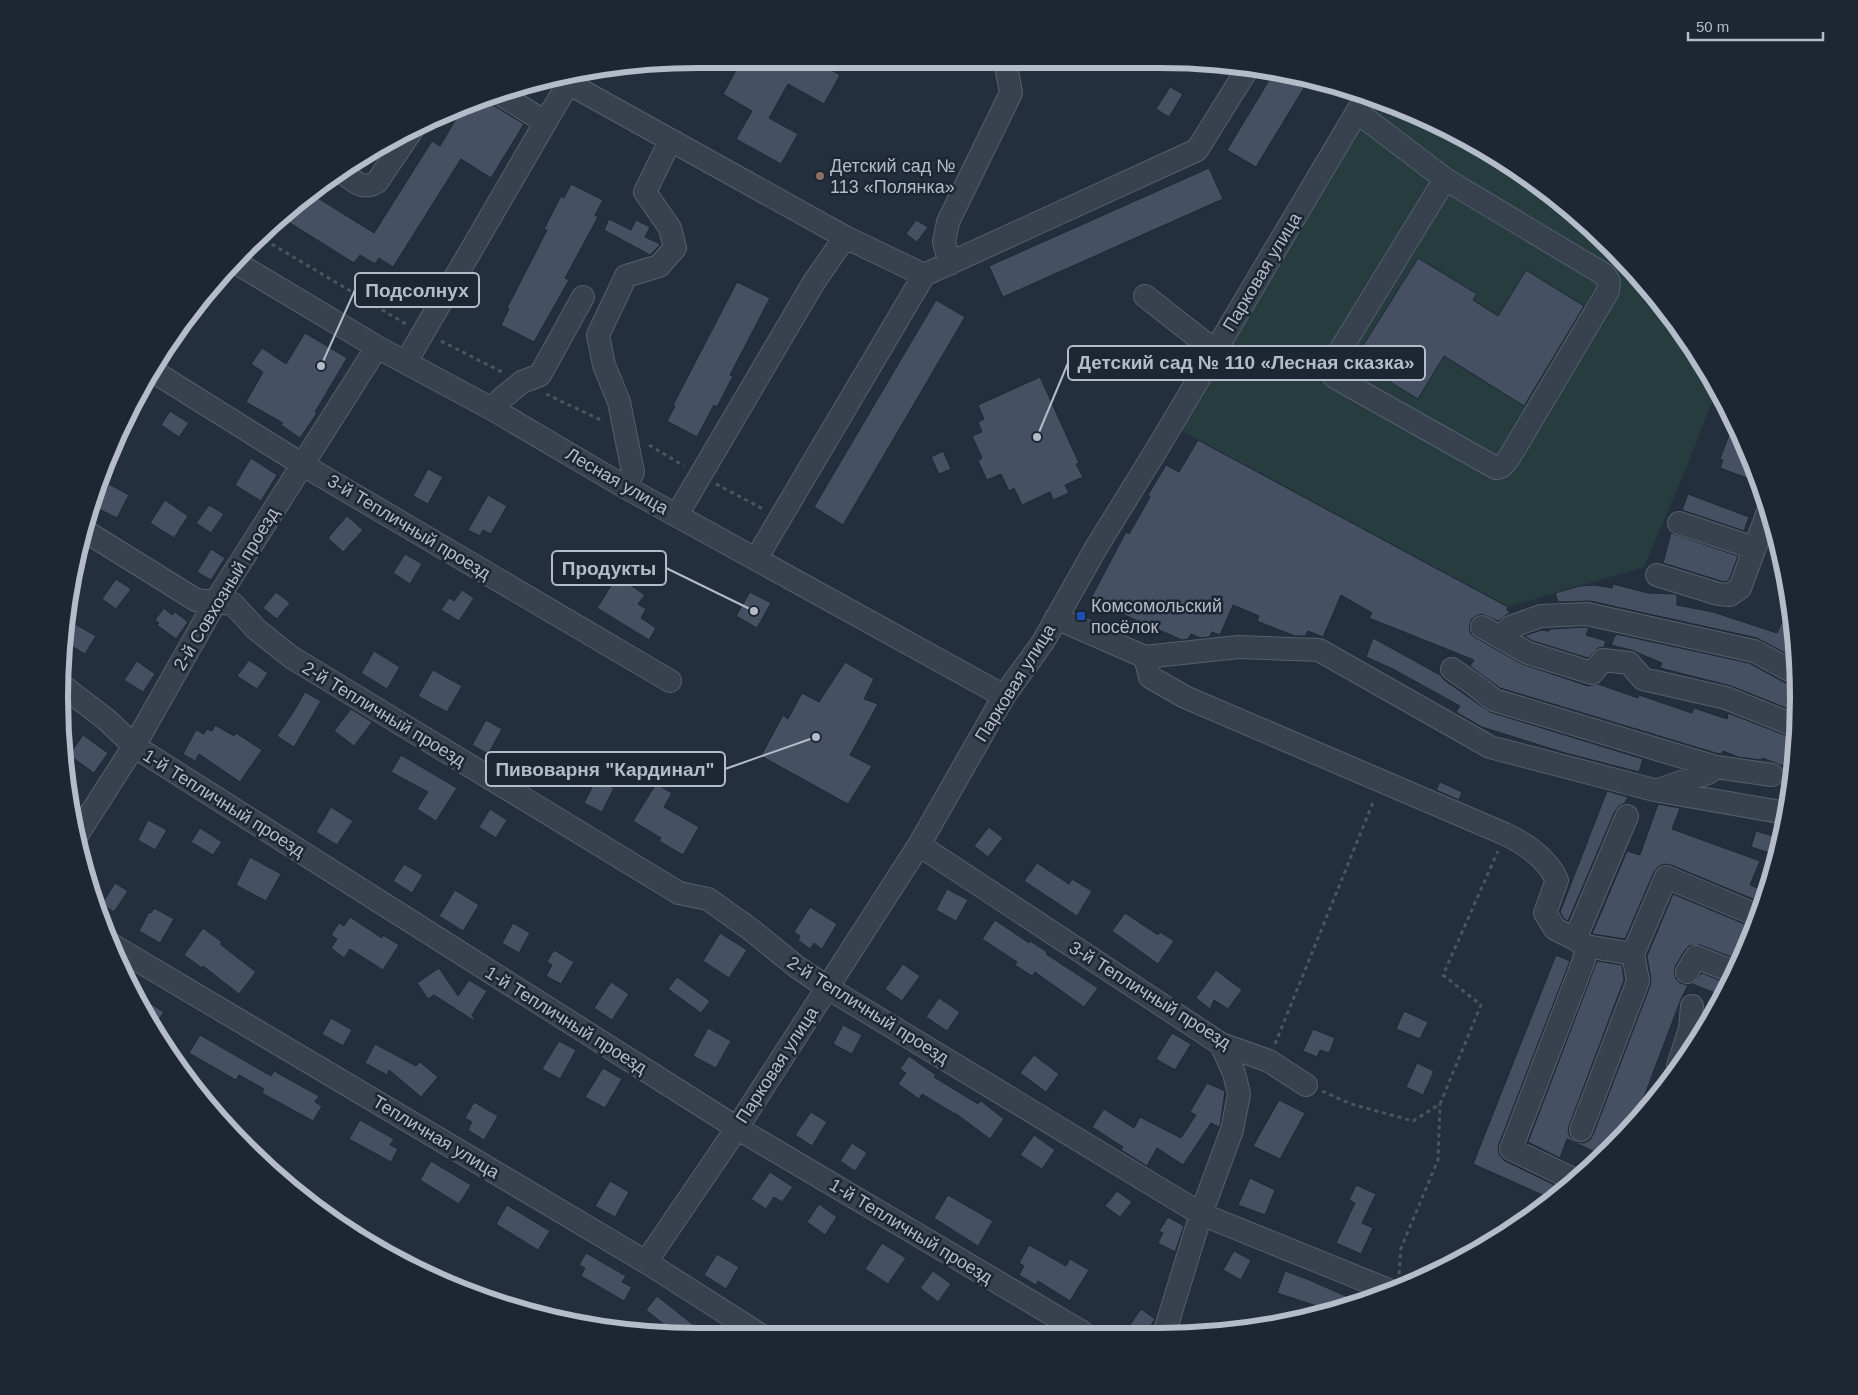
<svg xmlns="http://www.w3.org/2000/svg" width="1858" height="1395" font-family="Arial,sans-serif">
<rect width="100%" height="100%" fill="#242f3e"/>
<!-- green -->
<path fill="#263c3f" d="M1378 98 1405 107 1516 167 1612 246 1667 309 1717 389 1690 459 1644 567 1508 607 1180 430Z"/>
<!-- building -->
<path fill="#455162" stroke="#1f2835" d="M759 59H812L840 75 824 104 788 84 769 118 798 134 781 164 736 139 752 111 723 94 740 63 753 70Z
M1274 72 1310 78 1256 167 1227 150Z
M1170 87 1183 94 1169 117 1156 109Z
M488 99 493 105 524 124 491 178 461 159 393 267 379 258 375 264 360 255 354 263 282 218 313 195 374 233 432 141 440 146 462 109Z
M1209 168 1223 199 1003 297 989 266Z
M571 184 603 200 595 215 598 217 565 278 569 280 534 342 501 325 509 309 507 308 547 230 544 229 561 196 564 198Z
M609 219 631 230 636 220 650 227 645 237 660 244 659 246 650 255 604 230Z
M916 220 928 227 917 242 906 234Z
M1418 258 1477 294 1473 300 1498 316 1526 270 1584 306 1524 406 1444 356 1418 399 1354 360Z
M737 282 770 298 730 375 733 376 717 407 714 405 697 437 667 421 675 406 673 405Z
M936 300 965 317 843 525 814 507Z
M305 333 347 358 315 412 317 413 300 438 281 425 283 423 246 402 263 372 251 364 262 348 286 364Z
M1040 377 1079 463 1076 464 1083 477 1065 485 1069 493 1053 500 1050 492 1022 505 1014 488 1009 491 1001 474 987 480 978 461 982 458 972 436 982 432 978 422 984 419 978 405Z
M170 411 189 423 179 437 161 425Z
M1735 419 1739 431 1758 482 1720 468 1723 460 1720 459Z
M1198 440 1508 607 1507 610 1510 612 1509 613 1498 621 1482 614 1476 616 1471 620 1469 628 1471 634 1476 638 1522 664 1588 686 1598 684 1638 698 1639 695 1692 713 1694 708 1727 719 1728 713 1795 739 1794 770 1762 758 1761 760 1738 757 1723 751 1721 754H1719L1500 688 1470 666 1474 660 1369 618 1372 613 1341 595 1323 637 1308 631 1305 636H1295L1257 621 1259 616 1233 605 1220 635 1212 632 1209 637 1201 638 1191 634 1188 639 1182 640 1090 600 1126 532 1129 534 1150 497 1148 495 1166 465 1179 472Z
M943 451 951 469 939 474 931 457Z
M251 458 277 475 261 501 235 485Z
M428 469 443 477 428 504 413 496Z
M109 484 129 495 117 518 97 508Z
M1688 494 1749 517 1744 531 1682 510Z
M488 495 507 506 491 534 483 530 480 536 468 530Z
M165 500 188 516 174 538 150 523Z
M209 505 224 514 211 533 196 523Z
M347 516 363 530 343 552 328 538Z
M1671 533 1738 556 1729 580 1726 582 1721 581 1663 563Z
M211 549 225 558 211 580 197 572Z
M405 554 422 564 410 584 393 573Z
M617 576 645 595 638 604 646 609 641 618 656 628 649 640 597 608Z
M116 579 131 589 116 609 102 599Z
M1613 584 1648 593 1675 594 1677 595V605L1713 612 1777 633 1782 622 1793 627 1798 660 1757 638 1590 601 1558 602 1555 593 1580 586 1595 585 1612 588Z
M462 590 474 598 459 621 441 610 449 598 454 601Z
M276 592 290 603 277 619 263 608Z
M750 592 771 603 757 628 736 616Z
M164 608 172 615 175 612 188 622 176 639 157 625 159 623 155 620Z
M73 623 96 636 85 654 66 643 67 633Z
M1586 627 1589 628 1586 635 1606 641 1604 647 1598 648 1588 658 1533 641 1524 636 1541 630 1549 631 1550 629Z
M1616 634 1749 663 1791 686 1797 687 1796 712 1731 686 1660 668 1662 663 1631 650 1611 645Z
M1373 638 1440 675 1444 680 1490 712 1643 759 1639 772 1565 753 1482 727 1456 712 1460 706 1391 668 1366 657Z
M374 651 400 667 387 689 361 673Z
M249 660 268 673 257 689 237 676Z
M137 661 155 674 143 692 124 680Z
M845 662 874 679 864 699 878 704 850 755 872 766 848 804 761 756 783 715 788 719 802 693 819 702Z
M433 670 462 686 447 712 418 696Z
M305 692 321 701 294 747 277 736 294 711Z
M351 709 372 722 354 746 334 731Z
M486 720 502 729 488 754 472 745Z
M215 725 234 736 236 733 262 750 240 782 199 754 195 761 183 754 196 730 204 734 207 729 212 731Z
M83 735 108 753 94 773 69 755Z
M548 754 564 764 549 788 532 777Z
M401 755 457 788 436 821 417 809 428 792 391 772Z
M596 780 614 788 602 812 584 803Z
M1440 782 1462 792 1459 800 1436 790Z
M656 784 672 793 664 807 699 827 683 855 659 841 661 838 633 821Z
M1607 791 1628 797 1625 803 1619 806 1615 811 1568 921 1564 919 1560 912Z
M1658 804 1680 808 1672 829 1760 861 1750 885 1768 892 1765 904 1671 865 1664 864 1658 867 1654 872 1625 939 1592 934 1627 851 1640 855Z
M331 807 353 821 337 845 316 832Z
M490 809 507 820 496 838 479 827Z
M148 820 167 830 155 850 138 840Z
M989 827 1003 838 988 857 974 846Z
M200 828 222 842 213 855 191 842Z
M1756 831 1780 838 1776 855 1751 847Z
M250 857 281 874 266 901 236 885Z
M1037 863 1069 884 1072 879 1092 891 1077 916 1024 881Z
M404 864 423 875 412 893 393 881Z
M115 883 128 891 114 912 102 904Z
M947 889 968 900 956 921 936 910Z
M455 890 479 905 463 931 439 916Z
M1673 894 1754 928 1739 960 1700 945 1689 946 1685 950 1676 965 1674 972 1676 979 1680 983 1688 985 1681 999 1633 1126 1602 1155 1567 1139 1560 1158 1528 1142 1597 961 1622 965 1624 980 1569 1126 1568 1133 1571 1138 1577 1142 1584 1143 1590 1140 1593 1135 1650 986 1651 979 1647 956Z
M810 907 837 924 822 949 814 943 810 949 798 940 800 936 794 932Z
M154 908 174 919 160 943 139 931 149 912 151 913Z
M1125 913 1158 935 1160 932 1174 941 1158 964 1112 931Z
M350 917 382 938 383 935 399 945 383 970 350 949 344 958 331 948 337 939 331 935 339 923 344 926Z
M995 920 1029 943 1030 941 1047 952 1046 954 1098 988 1084 1007 1035 972 1032 976 1015 965 1017 962 982 939Z
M513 923 530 933 519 953 502 943Z
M203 928 222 942 220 944 256 972 239 994 203 966 202 968 184 955Z
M720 933 747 950 729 978 703 961Z
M554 950 574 962 561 984 546 976 552 965 547 962Z
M1556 955 1570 961 1499 1144 1498 1150 1500 1156 1505 1161 1565 1190 1554 1200 1473 1164Z
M903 964 920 976 902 1001 885 989Z
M439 968 458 996 469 980 487 991 472 1015 476 1022 434 995 428 999 417 983Z
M1216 970 1242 990 1228 1009 1214 1000 1210 1009 1196 998Z
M1702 973 1729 984 1723 996 1692 984Z
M677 977 710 1001 701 1013 668 989Z
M611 982 629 994 612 1020 594 1008Z
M939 998 960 1012 947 1031 926 1017Z
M148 1002 164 1012 153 1029 141 1011Z
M1404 1011 1428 1022 1420 1039 1396 1029Z
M331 1018 352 1030 343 1046 322 1034Z
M843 1025 862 1035 852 1054 833 1044Z
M708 1028 731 1041 716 1068 693 1056Z
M1313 1029 1335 1038 1329 1053 1320 1050 1317 1057 1303 1051Z
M1172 1033 1191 1044 1175 1070 1156 1059Z
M200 1035 271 1076 274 1071 319 1096 315 1102 322 1106 313 1121 262 1093 264 1089 239 1075 236 1080 189 1053Z
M559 1041 576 1050 560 1079 542 1069Z
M375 1044 416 1066 420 1062 438 1077 421 1097 389 1070 387 1075 365 1063Z
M1034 1055 1059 1074 1046 1092 1020 1073Z
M909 1056 936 1075 934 1077 978 1104 981 1101 1004 1119 990 1139 955 1113V1114L922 1094 919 1099 898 1084 906 1073 900 1069Z
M1417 1063 1434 1071 1423 1095 1406 1087Z
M603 1068 622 1079 605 1108 585 1097Z
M1207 1083 1225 1091 1220 1125 1219 1127 1211 1123 1183 1165 1157 1148 1147 1166 1121 1150 1123 1147 1092 1127 1104 1109 1134 1128 1140 1117 1181 1138 1196 1115 1190 1112Z
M1279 1100 1305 1113 1280 1159 1253 1146Z
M474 1102 498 1116 484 1140 468 1130 472 1122 465 1118Z
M811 1112 827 1122 812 1146 795 1135Z
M360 1120 394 1139 390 1145 398 1149 391 1162 349 1139Z
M1034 1135 1055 1150 1042 1169 1020 1155Z
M852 1143 867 1153 855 1171 840 1161Z
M431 1161 471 1185 459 1204 420 1180Z
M770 1172 793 1187 782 1202 774 1197 766 1209 751 1199Z
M1250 1178 1275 1190 1265 1215 1238 1205Z
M610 1181 629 1192 615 1217 595 1206Z
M1356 1185 1376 1194 1362 1223 1373 1228 1361 1254 1336 1243 1355 1203 1349 1200Z
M1117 1191 1132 1202 1120 1217 1105 1206Z
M948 1195 993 1221 978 1246 934 1218Z
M819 1204 837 1217 825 1235 807 1222Z
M507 1205 550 1231 538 1250 496 1224Z
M1168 1217 1184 1226 1175 1252 1158 1243 1163 1233 1159 1231Z
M882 1243 906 1258 888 1284 865 1269Z
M1029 1245 1066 1266 1070 1259 1089 1270 1070 1301 1038 1281 1036 1285 1019 1275 1024 1266 1019 1263Z
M1234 1251 1251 1260 1241 1280 1223 1270Z
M586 1253 626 1276 622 1282 632 1287 624 1301 581 1276 585 1268 579 1265Z
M717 1254 739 1267 726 1289 704 1275Z
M933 1271 951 1284 938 1302 920 1288Z
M1285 1271 1307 1279 1357 1301 1326 1309 1277 1293Z
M657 1296 706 1335H677L646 1310Z
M1141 1309 1155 1319 1147 1331 1125 1332Z"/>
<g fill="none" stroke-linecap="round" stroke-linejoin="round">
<!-- minor casing -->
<g stroke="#565f6c" stroke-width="24">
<path id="minor" d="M557 77 845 237 924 275 1197 150 1248 68
M500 94 545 122
M1357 112 1445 179 1605 275 1609 282 1608 291 1509 458 1501 467 1496 468 1336 378 1330 372 1333 362 1445 179
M341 172C355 181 362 191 377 182L412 130
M233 261 377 347 494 410 625 487 1004 696
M950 264 944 242 948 222 1011 93 1005 60
M1145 296 1201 340 1216 349
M406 362 573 75
M151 370 303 465 670 681
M494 410 501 399 522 382 540 375 583 297
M625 487 633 472 619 402 604 365 598 335 626 276 659 266 675 248 670 228 645 192 670 141
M677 515 814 282 845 237
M1679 523 1754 548
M85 531 196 600 233 604 256 629 291 657 679 893 708 899 750 929 797 967 828 988 1201 1214 1391 1291
M756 559 924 275
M1657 575 1718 594 1730 595 1740 588 1769 509
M1056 618 1145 657 1238 647 1319 650 1490 747 1654 790 1786 813
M1482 627 1528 653 1592 673 1603 660 1629 663 1643 679 1726 698 1796 726
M1501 638 1510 627 1541 616 1587 614 1754 651 1797 674
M1145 657 1150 677 1185 697 1505 834C1526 844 1547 858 1557 880L1545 913 1555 929 1575 939 1627 816
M1452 669 1475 685 1494 700 1716 767 1772 775
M64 687 107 720 134 746 737 1128 1082 1332
M1661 789 1708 773 1716 767
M79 832 134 746 216 601 377 347
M919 845 1221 1044 1269 1061 1306 1085
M1575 939 1586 946 1633 954
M112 945 646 1262 759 1334
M1687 972 1696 957 1734 972
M1690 1029 1692 1006
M1678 1066 1690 1029 1708 1025
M1581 1130 1638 981 1633 954 1666 877 1759 916
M1575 1180 1511 1149 1584 960 1586 946
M646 1262 737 1128 919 845 1004 696 1043 642 1096 548 1157 449 1367 95
M1165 1331 1201 1214 1232 1130 1239 1094 1234 1073 1221 1044"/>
</g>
<!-- path -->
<path stroke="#44595c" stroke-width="3" stroke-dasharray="4 4" stroke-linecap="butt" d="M258 236 406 324
M441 341 502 372
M546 394 603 421
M649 445 684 466
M716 484 763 509
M1275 1044 1374 800
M1322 1091 1351 1104 1413 1121 1440 1104 1481 1005 1443 975 1498 851
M1399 1274 1401 1248 1438 1160 1440 1104"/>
<!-- minor -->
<use href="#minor" stroke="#38414e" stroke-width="22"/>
</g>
<!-- markers -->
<circle fill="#8d6e63" stroke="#1d2633" stroke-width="2" cx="820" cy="176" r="5"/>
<rect fill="#1a4fb4" stroke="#1d2633" stroke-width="2" x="1076" y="611" width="10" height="10" rx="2.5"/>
<g text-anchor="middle" stroke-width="5" stroke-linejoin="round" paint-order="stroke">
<!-- poi labels -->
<g font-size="18" fill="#b4bcc9" stroke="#1d2633" text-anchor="start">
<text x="830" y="172">Детский сад №<tspan x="830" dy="21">113 «Полянка»</tspan></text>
<text x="1091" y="612">Комсомольский<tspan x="1091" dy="21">посёлок</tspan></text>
</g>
<!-- street labels -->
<g font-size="18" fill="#b4bcc9" stroke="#1d2633">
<text transform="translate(1262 272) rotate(-59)" y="6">Парковая улица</text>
<text transform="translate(617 481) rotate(30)" y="6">Лесная улица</text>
<text transform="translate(409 527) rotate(31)" y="6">3-й Тепличный проезд</text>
<text transform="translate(226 589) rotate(-59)" y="6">2-й Совхозный проезд</text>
<text transform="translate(1015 683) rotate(-58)" y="6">Парковая улица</text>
<text transform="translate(384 714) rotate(31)" y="6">2-й Тепличный проезд</text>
<text transform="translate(224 803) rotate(32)" y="6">1-й Тепличный проезд</text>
<text transform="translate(1150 995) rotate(32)" y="6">3-й Тепличный проезд</text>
<text transform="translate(868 1010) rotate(32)" y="6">2-й Тепличный проезд</text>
<text transform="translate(566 1020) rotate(32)" y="6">1-й Тепличный проезд</text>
<text transform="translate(777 1065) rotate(-57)" y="6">Парковая улица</text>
<text transform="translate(436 1137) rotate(31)" y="6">Тепличная улица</text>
<text transform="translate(911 1231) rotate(31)" y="6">1-й Тепличный проезд</text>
</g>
</g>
<!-- crop -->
<path d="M0 0H1858V1395H0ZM698 68H1160A630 630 0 0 1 1790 698V698A630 630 0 0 1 1160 1328H698A630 630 0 0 1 68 698V698A630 630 0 0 1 698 68Z" fill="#1d2633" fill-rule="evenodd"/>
<path fill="none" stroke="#b4bcc9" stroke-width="6" d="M698 68H1160A630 630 0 0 1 1790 698V698A630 630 0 0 1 1160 1328H698A630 630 0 0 1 68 698V698A630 630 0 0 1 698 68Z"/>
<!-- callouts -->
<path fill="none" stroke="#b4bcc9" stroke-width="2" d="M321 366L355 290M1037 437L1068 363M754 611L666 568M816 737L725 769"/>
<g fill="#b4bcc9" stroke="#1d2633" stroke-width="2">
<circle cx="321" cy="366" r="5"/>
<circle cx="1037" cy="437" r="5"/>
<circle cx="754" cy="611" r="5"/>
<circle cx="816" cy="737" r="5"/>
</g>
<g fill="#1d2633" stroke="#b4bcc9" stroke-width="2">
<rect x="355" y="273" width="124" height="34" rx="5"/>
<rect x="1068" y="346" width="357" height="34" rx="5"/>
<rect x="552" y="551" width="114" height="34" rx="5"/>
<rect x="486" y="752" width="239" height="34" rx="5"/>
</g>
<g font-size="19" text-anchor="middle" font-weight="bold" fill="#b4bcc9">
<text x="417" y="297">Подсолнух</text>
<text x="1246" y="369">Детский сад № 110 «Лесная сказка»</text>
<text x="609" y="575">Продукты</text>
<text x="605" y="776">Пивоварня "Кардинал"</text>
</g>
<!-- scale -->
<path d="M1688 32v8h135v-8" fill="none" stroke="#b4bcc9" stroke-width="2.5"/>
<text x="1696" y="32" font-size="15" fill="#b4bcc9" stroke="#1d2633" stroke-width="4" paint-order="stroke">50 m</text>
</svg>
